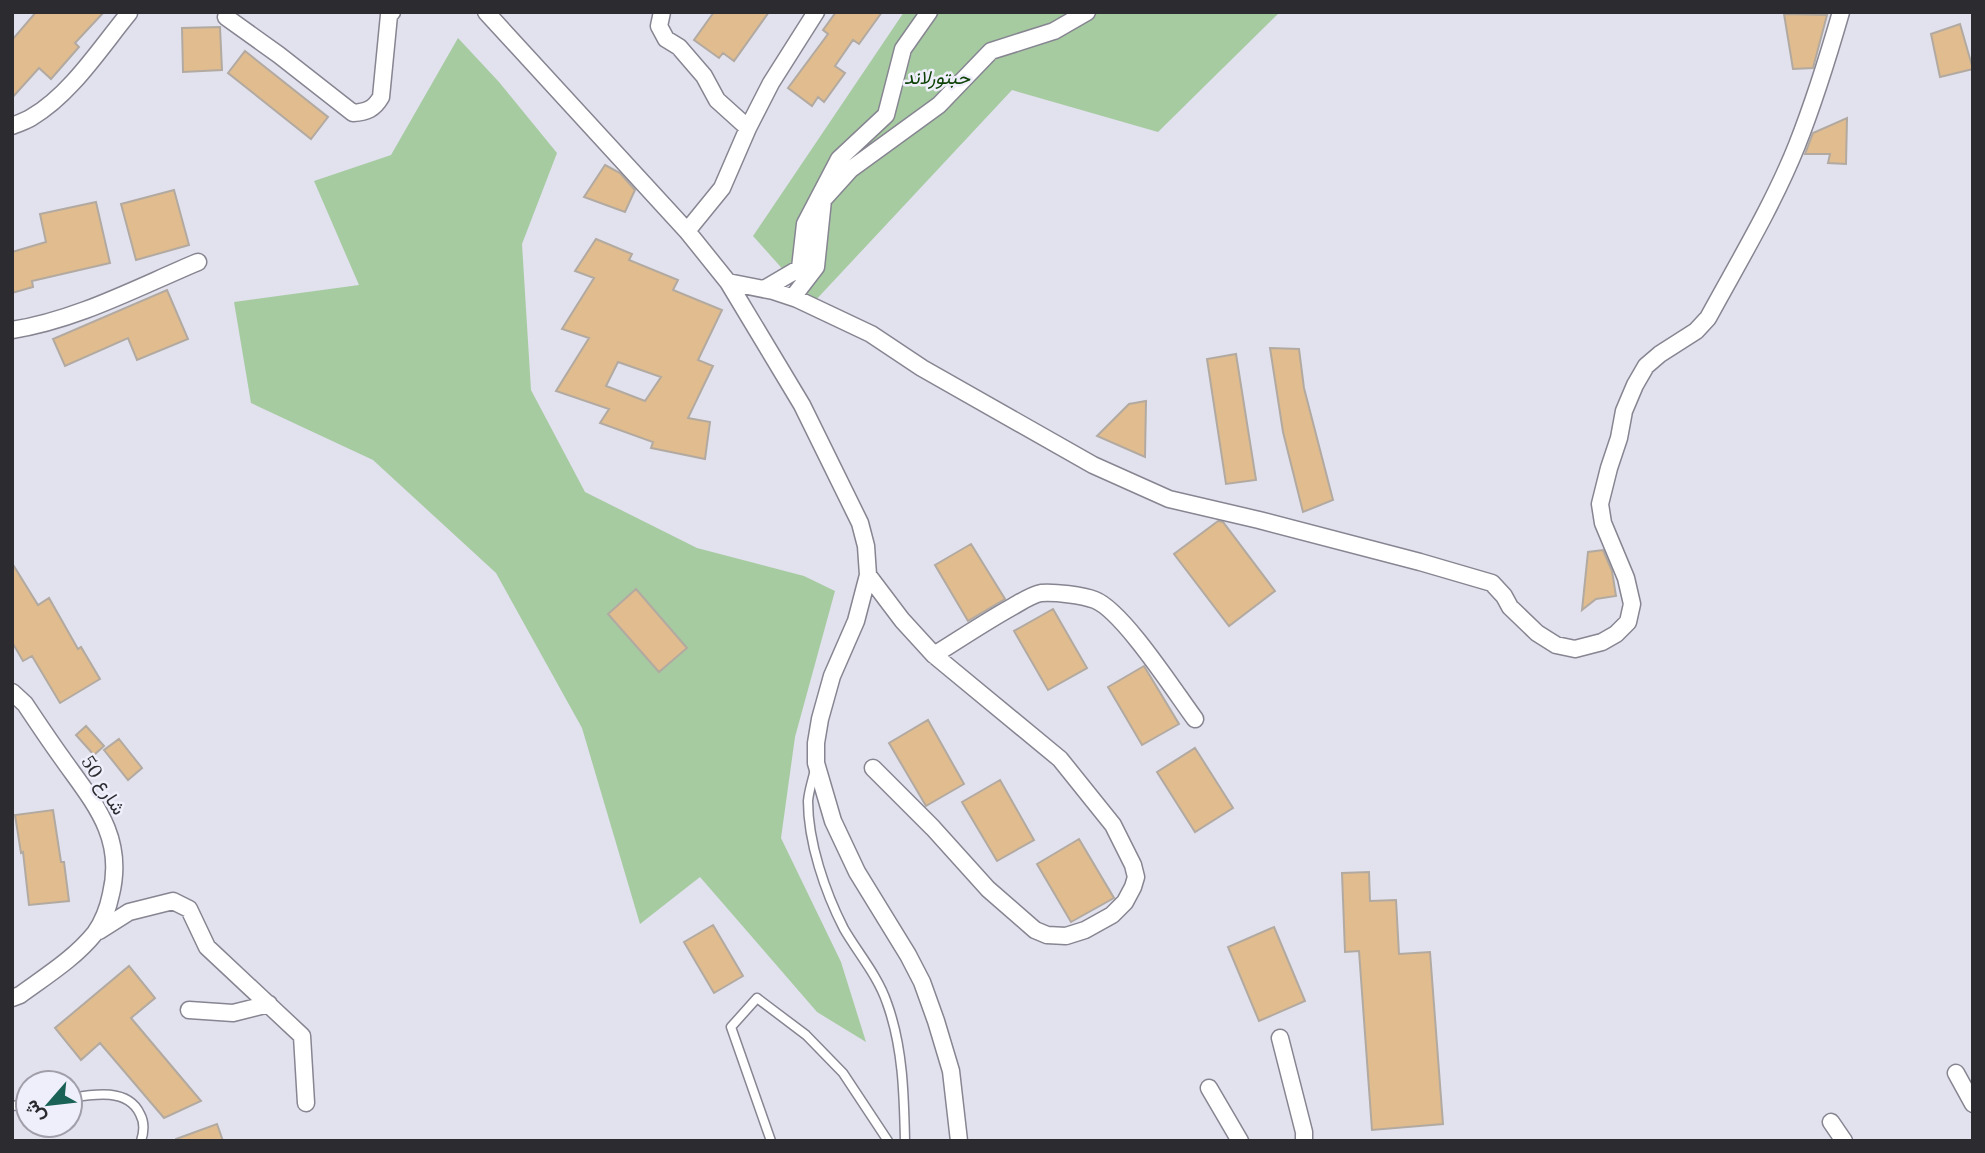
<svg xmlns="http://www.w3.org/2000/svg" width="1985" height="1153" font-family="Lora,Vazirmatn,serif">
<rect width="100%" height="100%" fill="#e2e1ee"/>
<!-- green -->
<path fill="#a6cba1" d="M904 12H1280L1158 132 1012 90 813 303 753 236Z
M458 38 499 82 557 153 522 244 531 390 585 492 697 548 804 576 835 591 795 737 781 838 841 962 866 1042 817 1012 700 877 640 924 582 728 496 573 373 460 251 403 234 302 359 285 314 181 391 155Z"/>
<!-- building -->
<path fill="#e0bc8f" stroke="#b2aaa1" stroke-width="2" fill-rule="evenodd" d="M36 12H104L75 43 79 47 51 79 39 68 12 98V40Z
M714 12H769L734 61 723 53 719 58 694 40Z
M836 12H882L859 44 853 40 835 66 845 73 824 102 818 97 812 106 788 88 828 34 823 30Z
M1784 14 1827 15 1813 68 1793 69Z
M1960 24 1973 69 1940 77 1931 34Z
M220 27 222 70 183 72 182 28Z
M245 51 328 117 311 139 228 73Z
M1847 118 1846 164 1828 163 1830 154H1805L1813 133Z
M605 165 620 173 635 190 625 212 584 197Z
M174 190 189 245 136 260 121 204Z
M96 202 110 263 32 281 33 287 12 293V252L46 242 40 214Z
M596 239 632 254 629 260 678 280 673 290 722 310 698 360 713 366 688 418 710 422 705 459 651 448 653 442 600 423 609 409 556 391 589 338 562 329 594 278 575 271ZM618 362 661 377 645 401 606 386Z
M167 290 188 339 137 360 128 338 65 366 53 339Z
M1270 348 1299 349 1304 388 1333 500 1303 512 1283 432Z
M1236 354 1256 480 1226 484 1207 359Z
M1146 401 1145 457 1097 436 1129 404Z
M1218 521 1223 522 1275 591 1229 626 1174 554Z
M971 544 1005 599 968 621 935 565Z
M1603 550 1612 571 1616 596 1596 599 1582 610 1588 552Z
M12 563 38 605 49 598 78 649 81 647 100 679 60 703 32 656 23 661 12 642Z
M636 589 687 648 659 672 608 614Z
M1053 609 1087 668 1048 690 1014 631Z
M1144 666 1179 724 1142 745 1108 687Z
M928 720 964 784 926 806 889 743Z
M86 726 104 746 94 755 76 735Z
M119 739 142 768 128 780 104 750Z
M1195 748 1233 808 1195 832 1157 772Z
M1000 780 1034 840 997 861 962 802Z
M53 810 61 862H64L69 901 29 905 23 852 21 853 15 815Z
M1079 839 1114 898 1071 922 1037 864Z
M1369 872 1370 901 1396 900 1399 954 1430 952 1443 1124 1372 1130 1359 951 1345 952 1342 873Z
M713 925 743 976 714 993 684 942Z
M1274 927 1305 1001 1259 1021 1228 947Z
M129 966 155 998 131 1018 201 1101 164 1118 100 1043 81 1060 55 1028Z
M217 1124 223 1141H176V1139Z"/>
<g fill="none" stroke-linecap="round" stroke-linejoin="round">
<!-- lane casing -->
<g stroke="#868591" stroke-width="11">
<path id="lane" d="M815 769C813 779 809 790 808 801 808 842 825 892 844 929 858 953 878 976 887 1003 903 1047 904 1095 905 1141
M70 1098C94 1094 128 1088 140 1114 145 1123 144 1132 141 1141
M12 1106 28 1104
M771 1141 731 1027 757 998 806 1035 843 1073 888 1141"/>
</g>
<!-- street casing -->
<g stroke="#868591" stroke-width="19">
<path id="street" d="M486 12 687 231 728 282 802 405 860 523 866 546 868 575 856 621 832 676 820 719 816 743V763L833 821 857 872 908 955 922 982 936 1021 951 1071 959 1141
M662 12 659 26 666 39 679 47 704 76 717 100 748 128
M226 17 279 55 353 113C367 112 374 109 381 97L389 15 392 12
M12 126C19 123 26 121 32 117 71 94 101 47 129 13
M687 231 722 188 748 128 771 83 816 12
M728 282 773 291 797 299 871 334 922 368 1093 465 1169 499 1259 520 1420 562 1492 583 1504 596 1510 607 1537 633 1556 645 1575 649 1602 642 1616 634 1628 622 1632 604 1626 578 1603 523 1600 504 1609 468 1619 438 1624 411 1635 385 1646 366 1660 354 1696 331 1708 318C1739 261 1773 205 1797 145 1814 102 1828 57 1841 12
M764 289 800 268 805 224 839 159 886 115 903 49 929 12
M793 297 816 267 823 200 851 169 939 105 991 51 1054 31 1087 12
M12 330C77 320 138 287 198 262
M868 575 902 620 934 655 1060 759 1113 825 1133 865 1136 877 1133 887 1125 902 1112 915 1085 930 1066 936 1047 935 1035 930 988 889 933 828 873 768
M934 655C960 639 985 622 1012 607 1021 602 1031 595 1041 593 1055 592 1082 595 1095 600 1123 611 1175 692 1195 719
M12 692 25 704C37 722 49 740 62 758 93 802 125 836 111 894 108 909 104 920 95 933 75 958 46 976 20 995L12 998
M99 931 129 912 173 901 189 909 207 947 302 1036 306 1103
M189 1010 233 1013 269 1004
M1280 1038 1304 1132V1141
M1956 1073 1973 1104
M1209 1088 1240 1141
M1831 1122 1844 1141"/>
</g>
<!-- lane -->
<use href="#lane" stroke="#fff" stroke-width="8"/>
<!-- street -->
<use href="#street" stroke="#fff" stroke-width="16"/>
</g>
<g text-anchor="middle" stroke-width="5" stroke-linejoin="round" paint-order="stroke">
<!-- park labels -->
<g font-size="19" font-style="italic" fill="#0d4207" stroke="#efeefb">
<text x="937" y="84">حبتورلاند</text>
</g>
<!-- street labels -->
<g font-size="19" fill="#2b2b30" stroke="#efeefb">
<text transform="translate(104 785) rotate(58)" y="7">شارع 50</text>
</g>
</g>
<!-- border -->
<rect width="1985" height="1153" fill="none" stroke="#2b2b30" stroke-width="28"/>
<!-- north arrow -->
<g transform="translate(49 1104) rotate(242)"><circle r="33" fill="#efeefb" stroke="#a1a0aa" stroke-width="2"/>
<path d="M0-5L12 26L0 18L-12 26Z" fill="#1b6256"/>
<text y="-10" font-size="19" font-weight="bold" text-anchor="middle" fill="#2b2b30">ش</text>
</g>
</svg>
